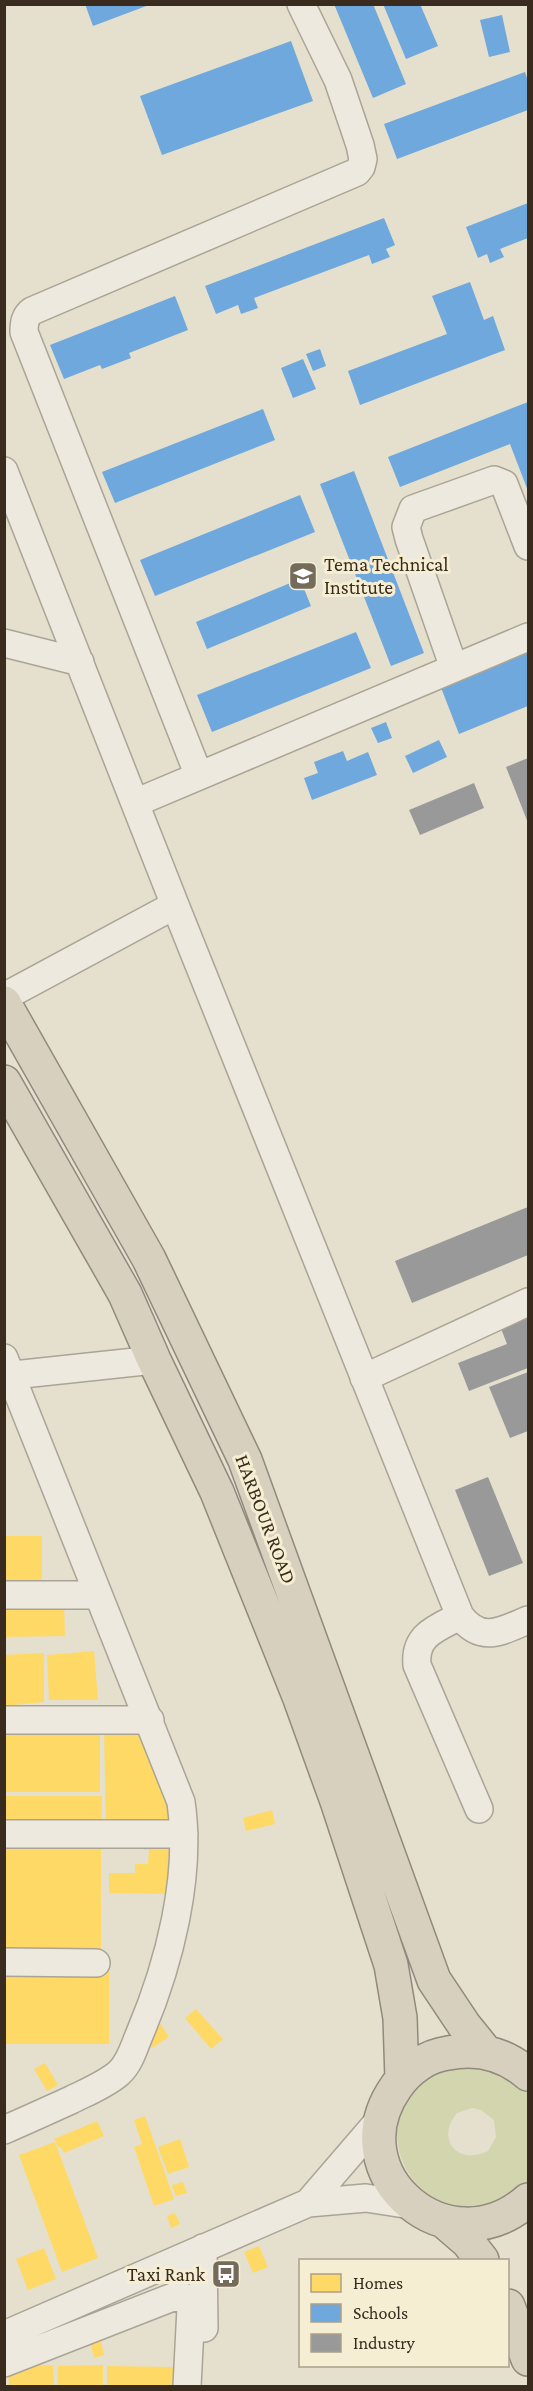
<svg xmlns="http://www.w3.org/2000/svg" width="533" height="2391" font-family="'Crimson Pro',serif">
<rect width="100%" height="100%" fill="#e5dfcd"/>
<!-- green -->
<path fill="#d3d5af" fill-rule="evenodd" d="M459 2057 528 2082V2183C480 2237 394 2200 397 2128 397 2115 401 2100 409 2089 415 2081 449 2064 459 2057ZM472 2108 481 2110 494 2120 496 2137 488 2151C458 2166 435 2139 457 2113Z"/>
<!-- homes -->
<path fill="#ffd966" d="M4 1536H42V1585H4Z
M4 1604H64L65 1636 4 1637Z
M94 1651 98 1700H49L47 1655Z
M44 1653V1702L4 1706V1655Z
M4 1724H100V1792H4Z
M149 1726 173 1826 106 1827 104 1730Z
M4 1796H102L101 1830H4Z
M272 1810 275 1824 246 1831 243 1818Z
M144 1837 175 1838V1894L109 1893V1873H135V1864H148L149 1850H144Z
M4 1841H101V1953H4Z
M4 1969H109V2044H4Z
M196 2009 223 2039 211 2049 185 2018Z
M159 2022 169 2037 152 2048 142 2034Z
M45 2063 58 2085 47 2091 34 2069Z
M145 2116 174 2199 154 2206 134 2147 142 2144 134 2120Z
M97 2121 104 2136 64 2153 61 2147 59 2148 54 2139Z
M180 2139 189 2167 168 2174 158 2147Z
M55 2142 98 2258 62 2272 19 2155Z
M183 2182 187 2193 176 2196 172 2185Z
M175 2213 180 2224 171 2228 167 2216Z
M259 2246 268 2267 253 2273 244 2252Z
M44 2248 56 2279 28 2290 16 2259Z
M100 2338 104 2355 94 2358 90 2341Z
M53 2365 54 2386H9L8 2366Z
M103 2365V2386H58V2366Z
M107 2366 173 2367V2386H107Z"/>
<!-- schools -->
<path fill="#6fa8dc" d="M85 4H149V5L93 26Z
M334 4H373L406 84 373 98Z
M383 4H420L438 46 406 59Z
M502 15 510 52 489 57 480 20Z
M291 41 313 101 162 155 140 96Z
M525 72 528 81V110L397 159 384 124Z
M528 203V238L500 249 504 257 490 263 487 254 478 258 466 227Z
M384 218 395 245 386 249 390 257 372 264 369 255 254 298 258 308 241 314 238 305 216 314 205 286Z
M470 282 484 320 493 316 505 350 360 405 348 371 447 334 432 296Z
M175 296 188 330 129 353 131 358 102 369 100 365 64 379 50 345Z
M320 349 326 366 313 371 306 354Z
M303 359 316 389 293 398 281 368Z
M528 402V491L510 444 400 487 388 457Z
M263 409 275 440 115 503 102 472Z
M354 471 424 653 391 666 320 484Z
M300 495 315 532 155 596 140 560Z
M300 579 311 606 207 649 196 622Z
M356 632 371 668 212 732 197 695Z
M528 650V706L459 734 440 685Z
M386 722 392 738 378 743 371 728Z
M439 740 447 757 413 773 405 756Z
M343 751 347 761 368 752 377 775 312 800 304 778 318 773 314 762Z"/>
<!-- industry -->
<path fill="#999" d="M528 758V823L506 767Z
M474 783 484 808 420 835 409 810Z
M528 1207V1255L412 1303 395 1261Z
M528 1314V1368L469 1391 458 1363 507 1344 500 1326Z
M528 1372V1431L510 1438 489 1387Z
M488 1477 523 1563 489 1576 455 1490Z"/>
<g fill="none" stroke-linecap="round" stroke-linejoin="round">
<!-- minor casing -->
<g stroke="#aaa496" stroke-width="30">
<path id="minor" d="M4 471 175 905 460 1616C482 1644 501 1631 528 1620
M4 643 80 662
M454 668 409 539 406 527 413 509 494 480 504 484 528 546
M199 776 24 332C24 323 25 316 32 311L357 172 361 167 363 159 360 145 338 80 301 4
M135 803 528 637
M4 997 175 905
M4 1358 181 1802C192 1876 169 1965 140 2033 134 2047 130 2063 119 2073 105 2085 87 2092 71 2100 49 2110 27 2120 4 2130
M4 1376 154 1360
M364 1378 528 1302
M4 1595H98
M460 1616C437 1628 414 1635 417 1665L479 1809
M4 1720H150
M4 1834H184
M4 1962 96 1963
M308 2203 382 2117
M203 2248 204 2328
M4 2335 308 2203 366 2198 411 2205
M4 2363 178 2295 184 2297 191 2308 187 2386"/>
</g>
<!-- highway casing -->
<g stroke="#90897d" stroke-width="36">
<path id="highway" d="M4 1003 149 1259 245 1460 434 1980 464 2025 485 2051
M4 1082 125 1294 154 1360 217 1492 299 1696 338 1804 391 1965 400 2018 402 2079
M528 2074C505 2054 479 2047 448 2053 427 2056 408 2069 396 2087 335 2174 449 2270 528 2200
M446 2223 468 2242 482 2260
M508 2306 528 2359"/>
</g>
<!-- minor -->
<use href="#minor" stroke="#ede9df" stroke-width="27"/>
<!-- highway -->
<use href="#highway" stroke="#d8d0be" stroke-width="33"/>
</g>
<!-- icons -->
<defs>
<g id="school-square" transform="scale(1.5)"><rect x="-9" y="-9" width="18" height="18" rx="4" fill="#756b5b" stroke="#f6eed3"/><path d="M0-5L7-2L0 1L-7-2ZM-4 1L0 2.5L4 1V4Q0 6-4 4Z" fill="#fff"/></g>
<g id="bus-square" transform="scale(1.5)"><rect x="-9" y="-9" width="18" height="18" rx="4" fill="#756b5b" stroke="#f6eed3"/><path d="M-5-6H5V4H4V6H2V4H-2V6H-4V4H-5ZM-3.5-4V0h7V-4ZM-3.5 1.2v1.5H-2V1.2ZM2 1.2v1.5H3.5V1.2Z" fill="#fff"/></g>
</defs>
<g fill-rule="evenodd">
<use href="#school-square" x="303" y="576"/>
<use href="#bus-square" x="226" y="2274"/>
</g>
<g text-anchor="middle" stroke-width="6" stroke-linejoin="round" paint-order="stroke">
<!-- poi labels -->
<g font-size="20" fill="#392c1e" stroke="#f6eed3" text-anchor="start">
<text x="324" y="571">Tema Technical<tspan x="324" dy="23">Institute</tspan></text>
<text x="205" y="2281" text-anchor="end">Taxi Rank</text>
</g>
<!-- street labels -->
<g font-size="20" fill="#392c1e" stroke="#f6eed3">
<text transform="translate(266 1519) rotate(69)" y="7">HARBOUR ROAD</text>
</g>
</g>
<!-- border -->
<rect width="533" height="2391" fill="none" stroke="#392c1e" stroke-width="12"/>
<!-- legend -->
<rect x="299" y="2259" width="210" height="108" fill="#f6eed3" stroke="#aaa08b" stroke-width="1.5"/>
<rect x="311" y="2274" width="30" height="18" fill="#ffd966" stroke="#aaa08b" stroke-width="1.5"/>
<text x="353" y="2289" font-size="18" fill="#392c1e">Homes</text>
<rect x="311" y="2304" width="30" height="18" fill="#6fa8dc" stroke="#aaa08b" stroke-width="1.5"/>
<text x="353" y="2319" font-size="18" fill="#392c1e">Schools</text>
<rect x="311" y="2334" width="30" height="18" fill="#999999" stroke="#aaa08b" stroke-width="1.5"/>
<text x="353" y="2349" font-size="18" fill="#392c1e">Industry</text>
</svg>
